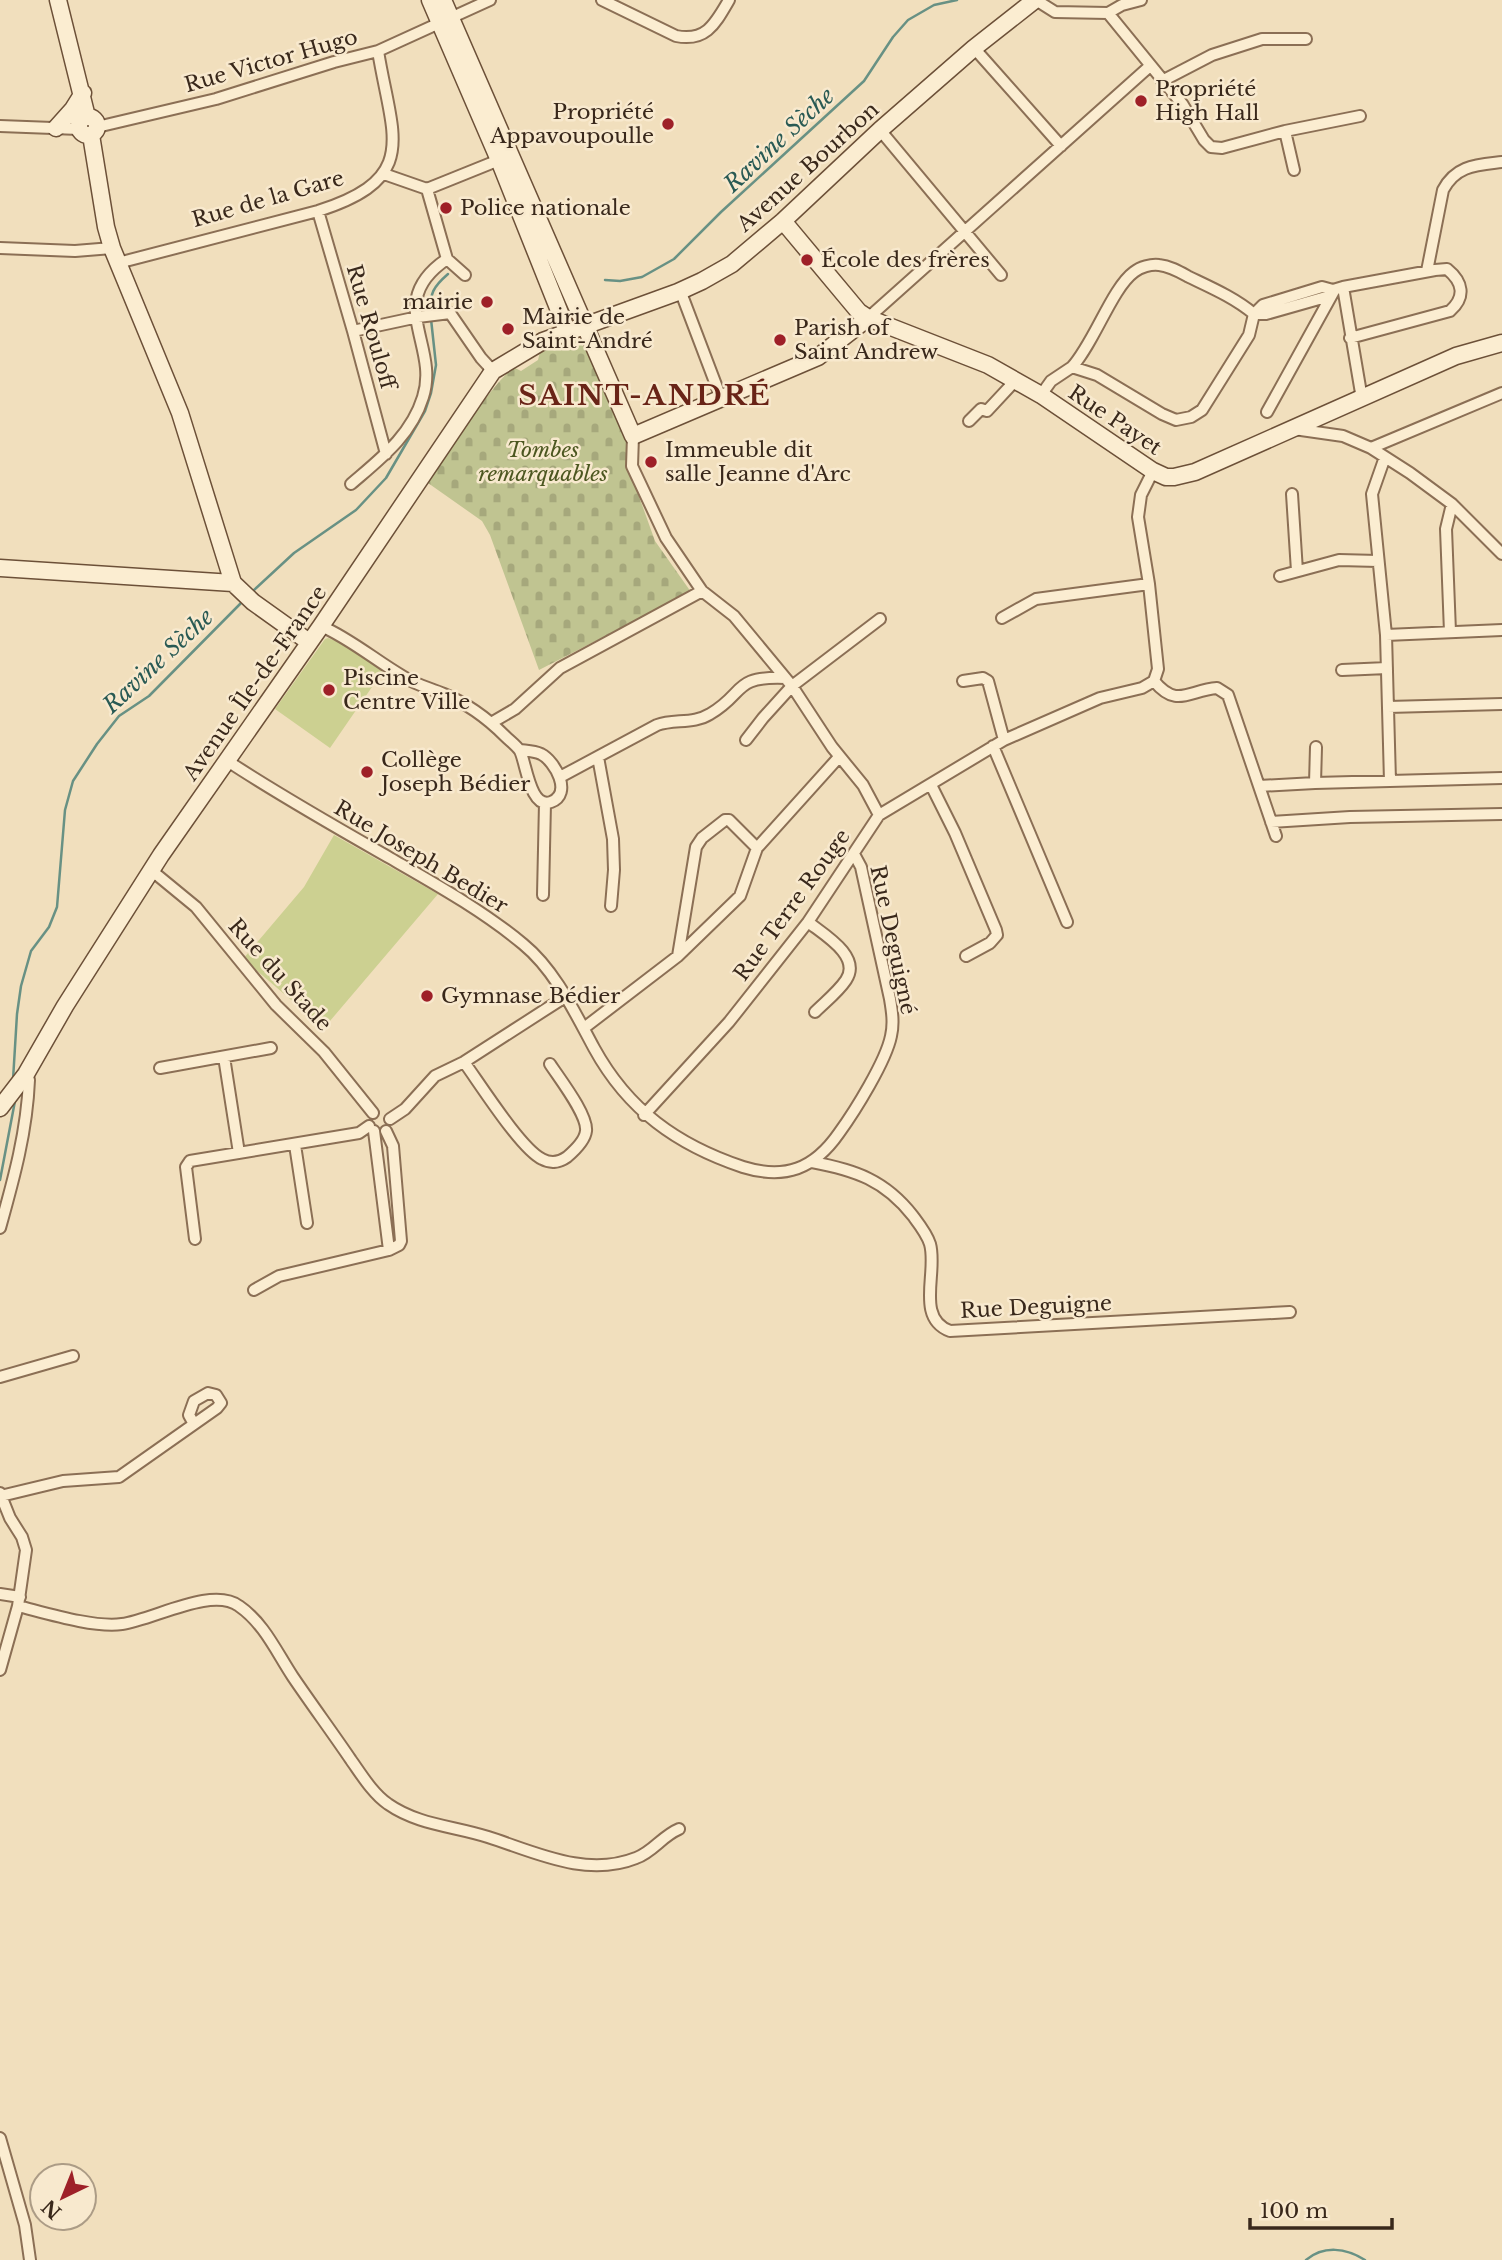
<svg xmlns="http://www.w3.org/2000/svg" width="1502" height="2260" font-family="'Libre Baskerville',serif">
<defs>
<pattern id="cemetery-stones" width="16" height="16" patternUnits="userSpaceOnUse" patternTransform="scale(1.75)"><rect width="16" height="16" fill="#c0c491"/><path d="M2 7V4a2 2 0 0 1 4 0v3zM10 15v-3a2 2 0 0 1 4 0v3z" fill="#a6a87c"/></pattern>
</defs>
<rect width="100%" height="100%" fill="#f1dfbd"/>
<!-- cemetery -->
<path fill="url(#cemetery-stones)" d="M576 339 584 347 587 346 626 440 627 463 655 541 691 592 539 670 490 535 482 521 428 483C455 443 479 401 513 367L521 371 538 360 540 352Z"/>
<!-- garden -->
<path fill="#ccd091" d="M328 638 341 643 383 671 330 748 275 709 325 639Z
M334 835 438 894 324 1028 243 959 304 887Z"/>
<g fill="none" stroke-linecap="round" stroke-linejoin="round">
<!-- stream -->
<path stroke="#689184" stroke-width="2.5" d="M605 280 620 281 642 277 674 259 721 212 864 81 893 37 908 20 934 5 957 0
M430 313C430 293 433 287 448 274
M253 591 294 553 356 510 386 478 425 411 431 393 436 365 431 319
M13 1080 17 1014 21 986 31 951 49 927 57 907 65 810 73 781 97 744 119 716 149 696 243 601
M0 1180 15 1101
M1306 2260C1324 2245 1346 2248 1365 2260"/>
<!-- street casing -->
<g stroke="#8b6f55" stroke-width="14">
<path id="street" d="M602 0 676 36C706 42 715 24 729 0
M1036 0 1055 12 1108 13 1122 5 1141 0
M1108 13 1183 105 1204 140 1211 147 1222 148 1285 131 1360 116
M974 48 1061 146
M1162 81 1212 55 1262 39H1306
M0 126 79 129
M97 127 216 99 334 62 378 51 490 0
M880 130 1001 275
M1285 131 1294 170
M384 174 427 189 499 160
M427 189 447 259 465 275
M318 211 353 331 386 454
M0 248 75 251 112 248
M118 263 318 211C421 178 392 137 378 51
M1427 271 1443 190C1456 165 1477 165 1502 162
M1343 287 1362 399
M680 290 721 398
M1254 314H1266L1326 297 1333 290 1343 287 1435 270 1447 269C1463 282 1466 297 1450 311L1350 338
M868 318 1150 66
M353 331 418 317 450 313 481 358 493 371
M1072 367C1094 343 1112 288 1134 272 1140 267 1151 264 1159 265 1170 266 1180 272 1189 277 1212 288 1235 298 1254 314
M1041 395 1051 381 1072 367 1097 375 1162 414 1176 420 1191 417 1202 410 1249 335 1254 314 1263 305 1322 287 1333 290
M1267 412 1334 291
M969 421 981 409 987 411 1015 381
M1294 429 1343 436 1371 448 1410 473 1452 504 1502 554
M633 436 632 466 666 538 702 591 734 616 792 686 832 747 863 785 879 815
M1371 448 1502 393
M1385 457 1372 494 1386 635 1390 781
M1153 471 1141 495 1138 517 1149 584 1158 669 1154 681
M351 484C380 459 411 436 423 397 440 345 383 302 447 259
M1292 494 1297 571
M1280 576 1339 560 1378 561
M1002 618 1036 599 1149 584
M321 626C351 639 376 661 404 677 416 685 430 688 444 694 466 703 488 719 505 736 510 741 517 746 520 751 526 762 530 810 551 802 573 794 555 761 541 754 534 751 528 751 520 750
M1450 632 1446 529 1452 504
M1386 635 1502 630
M1342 670 1387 668
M963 681 983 678 988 681 1004 740
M1154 681C1177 709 1189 690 1217 688L1228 695 1276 836
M1388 707 1502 704
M491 723 515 709 560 668 702 591
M746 740 763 718 792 686 880 619
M993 746 1067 922
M598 757 613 839 614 870 611 906
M226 760C279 795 334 826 390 858 435 884 482 910 523 944 555 970 575 1013 594 1048 628 1110 677 1145 743 1167 785 1180 814 1169 839 1133 855 1111 886 1061 891 1036 894 1023 892 1011 890 999L861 867 854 854
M560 777 657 725C674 719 694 724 710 714 746 693 732 676 785 678
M1315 783 1316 747
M931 785 955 833 996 930 997 935 990 943 966 956
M1259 786 1315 783 1502 778
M1271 822 1350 817 1502 814
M151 870 196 907 276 1005 324 1052 373 1113
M543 895 545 803
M808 922C823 934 862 956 846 980 838 992 825 1002 815 1012
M678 956 696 847 702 838 725 820H729L757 848
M584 1028 678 956 740 896 757 848 839 757
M224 1057 239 1153
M464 1062C480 1084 521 1149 542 1159 551 1164 560 1162 567 1157 574 1151 585 1140 586 1131 588 1115 559 1078 550 1064
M160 1068 271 1048
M644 1115 729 1022 808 922 879 815 1004 740 1100 698 1142 688 1154 681
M390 1119 405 1109 435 1076 464 1062 565 997
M374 1131 389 1250
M295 1145 307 1223
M812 1162C855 1170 885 1180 913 1216 919 1224 927 1234 930 1244 938 1272 915 1318 950 1331L1290 1312
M0 1228C14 1178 27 1131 29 1080L26 1074
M195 1239 186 1167 190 1161 359 1133 369 1126
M254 1290 279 1276 389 1250 399 1245 401 1241 393 1146 386 1131
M0 1377 73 1356
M0 1493 10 1518 22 1537 26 1550 18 1606 0 1670
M1 1496 63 1481 119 1477 217 1408 221 1403 216 1395 208 1393 194 1401 189 1415 194 1424
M0 1594 20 1597
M18 1606C46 1613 94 1628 122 1624 153 1620 212 1586 239 1606 264 1623 277 1653 293 1677 312 1705 332 1732 351 1760 361 1774 373 1794 388 1804 418 1825 454 1826 488 1837 535 1852 586 1878 636 1858 653 1852 662 1836 679 1829
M0 2138 25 2225 30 2260"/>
</g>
<!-- secondary casing -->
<g stroke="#6c5038" stroke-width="19">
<path id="secondary" d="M58 0 87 117
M430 0 499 160 568 333
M443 0 633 436 818 357 868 318
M79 126a9 9 0 1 1 18 0a9 9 0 1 1-18 0Z
M56 128 73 109 83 93
M91 135 106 227 112 248 180 413 233 583 253 602 309 642
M783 221 859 312 868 318 988 365 1041 395 1153 471 1166 477H1174L1195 472 1456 356 1502 343
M0 568 233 583
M0 1108 26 1074 65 1006 161 855 321 626 493 371 543 341 678 292 702 281 732 264 783 221 880 130 974 48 1035 0"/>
</g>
<!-- street -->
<use href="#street" stroke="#fbedd1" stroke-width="10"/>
<!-- secondary -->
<use href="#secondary" stroke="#fbedd1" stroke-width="16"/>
</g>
<!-- markers -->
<g fill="#9e2028" stroke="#f8e9ce" stroke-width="2.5">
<circle cx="1141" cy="101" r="7"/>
<circle cx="668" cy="124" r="7"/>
<circle cx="446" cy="208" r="7"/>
<circle cx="807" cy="260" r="7"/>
<circle cx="487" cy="302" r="7"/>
<circle cx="508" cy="329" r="7"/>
<circle cx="780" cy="340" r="7"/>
<circle cx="651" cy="462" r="7"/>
<circle cx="329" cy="690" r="7"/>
<circle cx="367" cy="772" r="7"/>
<circle cx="427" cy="996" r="7"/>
</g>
<g text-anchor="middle" stroke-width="5" stroke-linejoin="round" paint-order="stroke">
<!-- street labels -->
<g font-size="21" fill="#39281b" stroke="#f8e9ce">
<text transform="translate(271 61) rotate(-16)" y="7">Rue Victor Hugo</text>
<text transform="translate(808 167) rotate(-42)" y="7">Avenue Bourbon</text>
<text transform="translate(268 199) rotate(-16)" y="7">Rue de la Gare</text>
<text transform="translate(371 327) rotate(74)" y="7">Rue Rouloff</text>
<text transform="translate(1115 420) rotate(34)" y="7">Rue Payet</text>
<text transform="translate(255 683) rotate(-55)" y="7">Avenue Île-de-France</text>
<text transform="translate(421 857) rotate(31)" y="7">Rue Joseph Bedier</text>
<text transform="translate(792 905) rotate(-54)" y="7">Rue Terre Rouge</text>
<text transform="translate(893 940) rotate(78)" y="7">Rue Deguigné</text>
<text transform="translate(280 975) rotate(48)" y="7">Rue du Stade</text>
<text transform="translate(1036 1307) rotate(-3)" y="7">Rue Deguigne</text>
</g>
<!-- poi labels -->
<g font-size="21" fill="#39281b" stroke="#f8e9ce" text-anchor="start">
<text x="1155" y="96">Propriété<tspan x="1155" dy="24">High Hall</tspan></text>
<text x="654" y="119" text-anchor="end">Propriété<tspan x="654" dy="24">Appavoupoulle</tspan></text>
<text x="460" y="215">Police nationale</text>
<text x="821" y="267">École des frères</text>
<text x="473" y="309" text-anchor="end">mairie</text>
<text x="522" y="324">Mairie de<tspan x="522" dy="24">Saint-André</tspan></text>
<text x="794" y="335">Parish of<tspan x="794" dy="24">Saint Andrew</tspan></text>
<text x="665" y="457">Immeuble dit<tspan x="665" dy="24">salle Jeanne d'Arc</tspan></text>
<text x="343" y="685">Piscine<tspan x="343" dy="24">Centre Ville</tspan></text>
<text x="381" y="767">Collège<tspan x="381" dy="24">Joseph Bédier</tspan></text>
<text x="441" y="1003">Gymnase Bédier</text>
</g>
<!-- park labels -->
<g font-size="21" font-style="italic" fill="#4c5720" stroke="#f8e9ce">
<text x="543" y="457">Tombes<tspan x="543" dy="24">remarquables</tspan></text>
</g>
<!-- water labels -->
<g font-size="23" font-style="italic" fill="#295a54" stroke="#f8e9ce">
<text transform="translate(779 140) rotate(-43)" y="8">Ravine Sèche</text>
<text transform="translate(158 661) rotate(-43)" y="8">Ravine Sèche</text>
</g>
<!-- district labels -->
<g font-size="28" font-weight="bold" letter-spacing="2" fill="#692417" stroke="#f8e9ce">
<text x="645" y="405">SAINT-ANDRÉ</text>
</g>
</g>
<!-- north arrow -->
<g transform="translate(63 2197) rotate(223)"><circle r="33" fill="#f8e9ce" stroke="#ac9c86" stroke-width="2"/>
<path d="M0-5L12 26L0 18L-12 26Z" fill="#9e2028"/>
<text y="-10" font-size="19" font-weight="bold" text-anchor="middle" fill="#39281b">N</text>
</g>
<!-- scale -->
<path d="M1250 2218v10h142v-10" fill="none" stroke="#39281b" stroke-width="3.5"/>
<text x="1260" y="2218" font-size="21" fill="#39281b" stroke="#f8e9ce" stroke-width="5" paint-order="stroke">100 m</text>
</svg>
